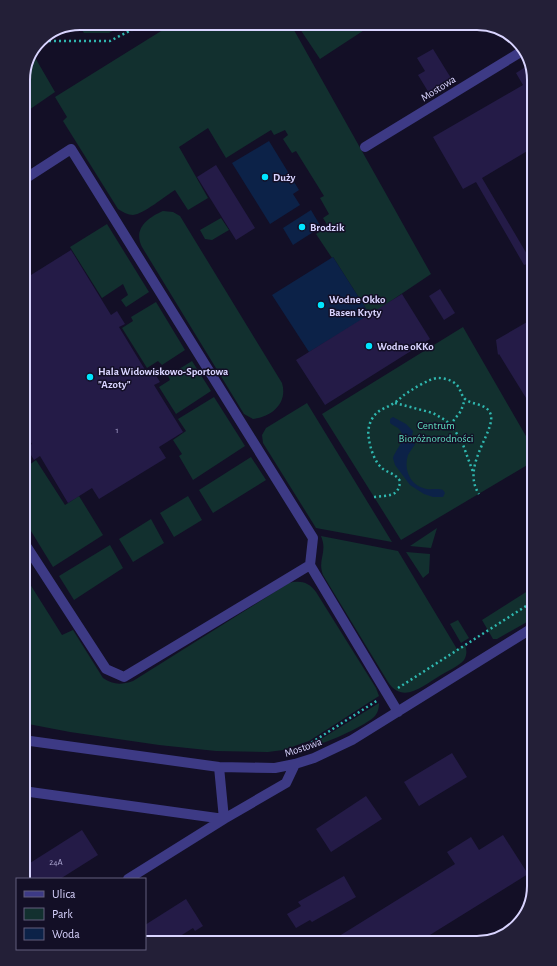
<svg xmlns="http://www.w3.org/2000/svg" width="557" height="966" font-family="'Alegreya Sans',sans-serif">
<rect width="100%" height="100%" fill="#130f26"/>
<!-- green -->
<path fill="#12302f" d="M80 23H128L109 33H84L78 24Z
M174 23H290L431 274 370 315 333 257 332 258 316 234 328 226 323 218 329 214 320 198 324 196 296 151 292 153 283 139 288 135 285 130 274 135 271 130 226 158 208 128 179 147 208 198 188 210 175 190C165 196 144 214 133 215 128 215 123 212 118 209L63 121 67 117 55 97Z
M296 23H375L320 59Z
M33 54 55 92 23 114V76Z
M163 211 173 212 180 216 282 383C288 403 272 417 253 419L244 414 142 247C133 229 147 218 163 211Z
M221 218 229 230 212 240 205 239 200 230Z
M107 224 149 292 126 307 121 300 128 295 123 284 102 298 70 247Z
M156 302 185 350 162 365 158 361 147 368 122 328 133 321 131 317Z
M463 327 534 450V461L401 540 322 414Z
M192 361 211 391 176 414 159 387 170 380 168 376Z
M214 397 245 446 193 480 179 456 182 454 173 440 186 431 178 419Z
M307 403 392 542 316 528 263 443 262 435 266 428Z
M251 457 266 480 213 513 199 490Z
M36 460 65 505 79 496 103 535 53 567 23 518V466L25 468Z
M188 496 202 520 174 537 160 513Z
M151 519 164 543 133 562 119 539Z
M437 528 431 548 410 546Z
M321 536 398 551 457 649 465 645C467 650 467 655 464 660 459 666 448 671 441 675 424 685 403 705 388 682L323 575C317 559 328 553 321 536Z
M110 545 123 568 74 600 59 576Z
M406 552 430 554 429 573 423 578Z
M23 573 62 635 73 630 103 678C113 685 121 685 133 681L289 583C300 580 309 582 316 592L376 688 379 696 309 741 283 750 268 752 216 751 159 745 70 732 23 723Z
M534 587V618L497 639H493L482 620Z
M458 620 469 638 461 643 450 624Z
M379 703C379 708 378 713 374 717 362 728 321 745 305 749Z"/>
<!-- water -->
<path fill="#0c2248" d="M269 141 299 190 293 194 300 205 270 224 232 163Z
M311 210 321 227 293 245 283 228Z
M333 257 370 315 309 352 272 295Z
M393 417 406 424 413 431 412 436 415 444C413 448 410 451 408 455 403 470 411 487 427 489 432 490 437 488 443 490L445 493 443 497H433L424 494 410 485 395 465 393 458C396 448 409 439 398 428 395 426 392 425 390 423V419Z"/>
<!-- building -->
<path fill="#241b47" d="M433 49 454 83 437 93 435 89 429 93 418 75 425 71 417 58Z
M530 64 534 80V147L482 178 531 261 534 259V276L527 264 524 265 476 182 463 189 433 137 523 85 516 73Z
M216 165 255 228 236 240 197 177Z
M71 250 111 315 117 311 125 324 119 327 147 373 152 369 160 382 154 385 183 432 159 447 166 458 99 499 92 488 68 503 40 456 34 460 26 447 32 444 23 430V280Z
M440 289 455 313 444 320 429 296Z
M402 294 430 339 325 405 296 360Z
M534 318V339L529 342 534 350V404L531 406 499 354 498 355 496 340Z
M452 753 467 777 419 806 404 782Z
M366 796 382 819 331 852 316 829Z
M82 830 98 855 60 879H23V865L29 862 30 863Z
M503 835 528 874 417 943H328L455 864 447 852 471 837 479 850Z
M344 876 356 897 312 922 310 920 296 928 287 914 301 906 298 902Z
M186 899 203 926 195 931 193 928 169 943H167L164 938 156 943H145V925Z"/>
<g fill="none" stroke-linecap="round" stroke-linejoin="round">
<!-- path -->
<path stroke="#2fb8b0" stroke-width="2.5" stroke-dasharray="2 3" stroke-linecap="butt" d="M39 41H110L145 23
M395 403 433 413 445 420 452 426 462 442 473 472
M450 425 461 411 465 399
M374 497C387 495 399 498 400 481 396 474 389 473 383 469 375 463 370 448 369 439 367 432 369 422 374 416 379 409 387 408 394 403 398 401 400 398 404 395 411 390 430 378 438 378 446 378 455 381 459 388 461 392 462 396 465 399 472 405 483 403 489 411 501 427 459 464 479 494
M398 688 534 601
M303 748 378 700"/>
<!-- minor -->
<path stroke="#3d3a85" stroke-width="10" d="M365 147 524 50
M23 180 71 149 313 538 310 565 398 712
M23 541 106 669 124 677 310 565
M23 740 219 767 275 768 295 764 314 758 352 740 534 627
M23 791 224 819 286 783 295 764
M128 879 224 819 219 767"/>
</g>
<!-- markers -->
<g fill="#00e5ff" stroke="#130f26" stroke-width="1.5">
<circle cx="265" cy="177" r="4"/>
<circle cx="302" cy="227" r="4"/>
<circle cx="321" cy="305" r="4"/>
<circle cx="369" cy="346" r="4"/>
<circle cx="90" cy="377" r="4"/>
</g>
<g text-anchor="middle" stroke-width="3" stroke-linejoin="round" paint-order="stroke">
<!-- number labels -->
<g font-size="9" fill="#aca6d1">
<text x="117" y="433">1</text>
<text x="56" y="865">24A</text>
</g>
<!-- street labels -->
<g font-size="11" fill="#d9d4ff" stroke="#130f26">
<text transform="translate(438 88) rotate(-32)" y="4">Mostowa</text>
<text transform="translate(303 747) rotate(-19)" y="4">Mostowa</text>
</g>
<!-- poi labels -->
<g font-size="11" font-weight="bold" fill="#d9d4ff" stroke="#130f26" text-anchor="start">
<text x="273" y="181">Duży</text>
<text x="310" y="231">Brodzik</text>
<text x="329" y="303">Wodne Okko<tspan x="329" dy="13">Basen Kryty</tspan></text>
<text x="377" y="350">Wodne oKKo</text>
<text x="98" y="375">Hala Widowiskowo-Sportowa<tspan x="98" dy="13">"Azoty"</tspan></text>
</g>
<!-- park labels -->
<g font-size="11" fill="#5fe0c0" stroke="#130f26">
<text x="436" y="429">Centrum<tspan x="436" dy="13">Bioróżnorodności</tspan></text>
</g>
</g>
<!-- crop -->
<path d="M0 0H557V966H0ZM80 30H477A50 50 0 0 1 527 80V886A50 50 0 0 1 477 936H80A50 50 0 0 1 30 886V80A50 50 0 0 1 80 30Z" fill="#231f37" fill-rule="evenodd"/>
<path fill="none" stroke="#d9d4ff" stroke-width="2" d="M80 30H477A50 50 0 0 1 527 80V886A50 50 0 0 1 477 936H80A50 50 0 0 1 30 886V80A50 50 0 0 1 80 30Z"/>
<!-- legend -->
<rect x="16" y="878" width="130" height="72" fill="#130f26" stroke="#625e7d"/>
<rect x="24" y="891" width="20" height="6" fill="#3d3a85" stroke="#625e7d"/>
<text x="52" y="898" font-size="12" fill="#d9d4ff">Ulica</text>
<rect x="24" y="908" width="20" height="12" fill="#12302f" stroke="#625e7d"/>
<text x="52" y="918" font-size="12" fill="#d9d4ff">Park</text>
<rect x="24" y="928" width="20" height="12" fill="#0c2248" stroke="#625e7d"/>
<text x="52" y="938" font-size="12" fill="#d9d4ff">Woda</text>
</svg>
